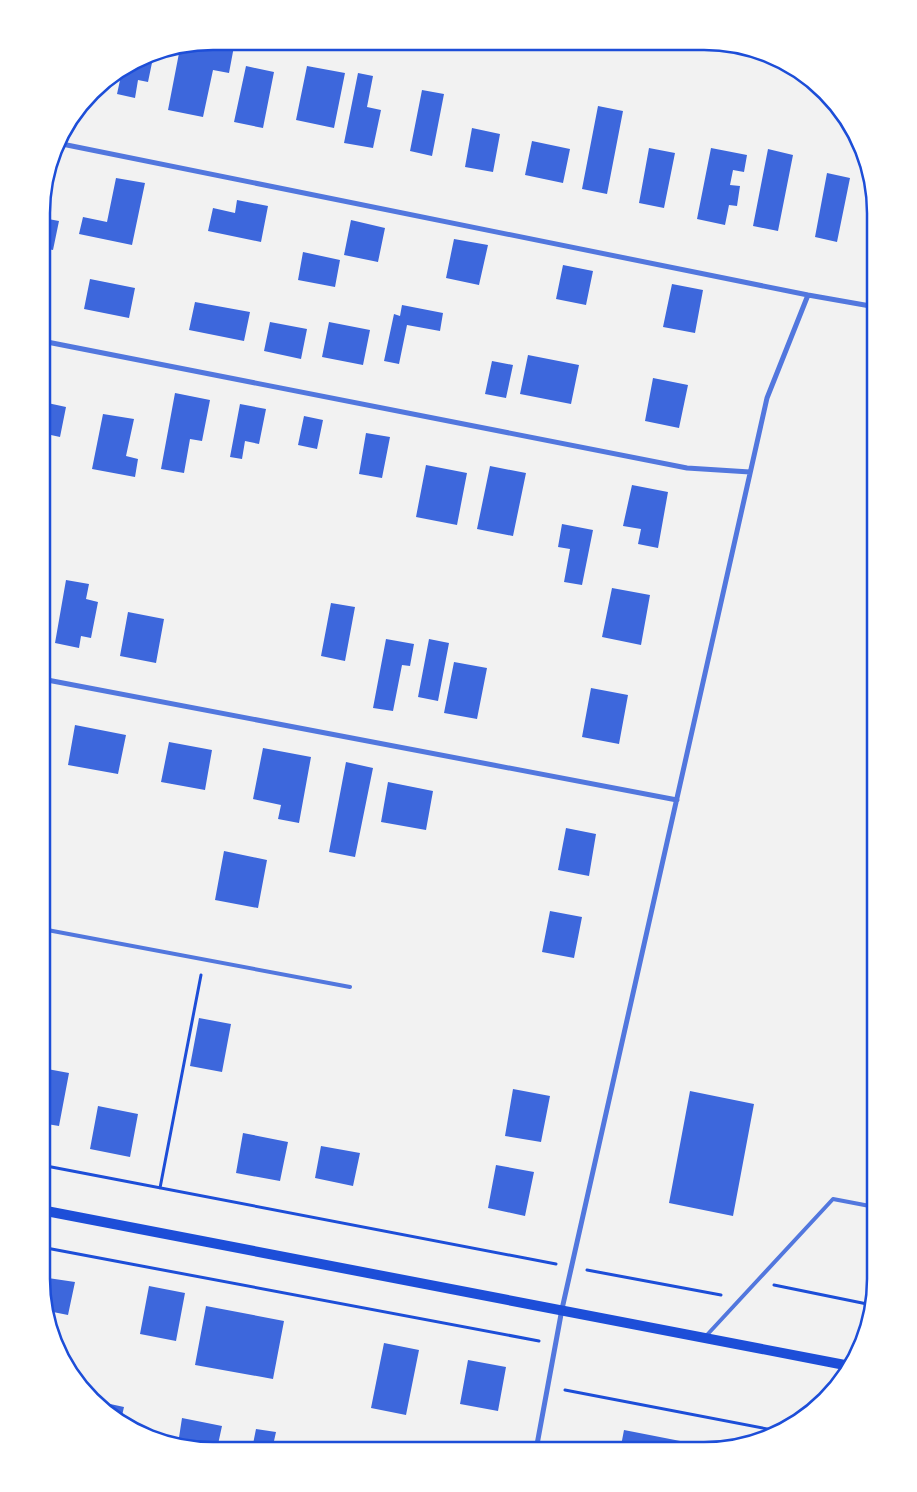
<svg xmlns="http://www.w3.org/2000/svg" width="917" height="1492" font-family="Rubik,sans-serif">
<rect width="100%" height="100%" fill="#f2f2f2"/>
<!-- building -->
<path fill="#3d67dc" d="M213 41H235L229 73 213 70 203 117 168 110 180 48Z
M154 53 148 82 138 80 135 98 117 94 122 71 148 54Z
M246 66 274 72 263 128 234 122Z
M307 66 345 73 334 128 296 120Z
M358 73 373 76 367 107 381 110 373 148 344 143Z
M422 90 444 94 432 156 410 151Z
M598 106 623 111 607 194 582 189Z
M472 128 500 134 493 172 465 167Z
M532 141 570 149 563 183 525 175Z
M649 148 675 153 664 208 639 203Z
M711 148 747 155 744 172 733 170 730 185 740 186 737 206 729 205 725 225 697 219Z
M768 149 793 155 778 231 753 226Z
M827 173 850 178 837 242 815 237Z
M116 178 145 183 132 245 79 234 83 217 107 222Z
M237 200 268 206 261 242 208 231 213 208 235 213Z
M43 218 59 221 53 250 43 248Z
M351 220 385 228 378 262 344 255Z
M454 239 488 245 479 285 446 278Z
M303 252 340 260 335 287 298 280Z
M563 265 593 271 586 305 556 299Z
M90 279 135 288 129 318 84 309Z
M672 284 703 290 695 333 663 327Z
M195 302 250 312 244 341 189 330Z
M402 305 443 313 440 331 407 325 399 364 384 361 394 314 400 316Z
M270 322 307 329 301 359 264 351Z
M329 322 370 330 363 365 322 357Z
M528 355 579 365 571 404 520 394Z
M492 361 513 365 506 398 485 394Z
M653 378 688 385 679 428 645 421Z
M175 393 210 400 202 441 190 439 184 473 161 469Z
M43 402 66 407 60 437 42 433Z
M240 404 266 409 259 444 245 441 242 459 230 457Z
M103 414 134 419 126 456 138 459 135 477 92 469Z
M304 416 323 420 317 449 298 445Z
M366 433 390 437 382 478 359 474Z
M426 465 467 473 457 525 416 517Z
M490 466 526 473 513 536 477 529Z
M632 485 668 492 658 548 638 544 641 529 623 526Z
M562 524 593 530 582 585 564 582 570 549 558 547Z
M66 580 89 584 86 599 98 602 91 638 81 636 79 648 55 643Z
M612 588 650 595 641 645 602 637Z
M331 603 355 607 345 661 321 656Z
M128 612 164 619 156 663 120 656Z
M386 639 414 644 410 666 402 665 393 711 373 708Z
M429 639 449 643 438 701 418 697Z
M454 662 487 668 477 719 444 713Z
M591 688 628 695 619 744 582 737Z
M75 725 126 735 118 774 68 765Z
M169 742 212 750 205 790 161 782Z
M263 748 311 757 299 823 278 819 281 805 253 799Z
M346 762 373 768 355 857 329 852Z
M388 782 433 791 426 830 381 822Z
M566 828 596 834 589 876 558 870Z
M224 851 267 860 258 908 215 900Z
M550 911 582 917 574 958 542 952Z
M199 1018 231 1024 222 1072 190 1066Z
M42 1068 69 1073 59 1126 41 1123Z
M513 1089 550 1096 541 1142 505 1136Z
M690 1091 754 1104 733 1216 669 1203Z
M98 1106 138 1114 130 1157 90 1149Z
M243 1133 288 1142 280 1181 236 1173Z
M321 1146 360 1153 353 1186 315 1178Z
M496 1165 534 1172 525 1216 488 1208Z
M48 1278 75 1282 68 1315 48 1311 45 1297Z
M149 1286 185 1293 176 1341 140 1334Z
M206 1306 284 1321 273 1379 195 1365Z
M384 1343 419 1350 406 1415 371 1408Z
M468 1360 506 1367 498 1411 460 1404Z
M101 1402 124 1407 121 1420 108 1415 100 1404Z
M182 1418 222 1426 217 1449H191L178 1444Z
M256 1429 276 1432 272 1450 252 1449Z
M624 1430 716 1448 704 1451H620Z"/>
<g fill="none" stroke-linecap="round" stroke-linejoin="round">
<!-- path -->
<path stroke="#1d4ed8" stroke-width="3" d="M41 1165 556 1264
M160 1188 201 975
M41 1247 539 1341
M587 1270 721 1295
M774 1285 872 1305
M565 1390 778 1431"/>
<!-- service -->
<path stroke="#5277de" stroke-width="4" d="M42 691 44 680
M42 929 350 987
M706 1336 833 1199 875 1207"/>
<!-- minor -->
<path stroke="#5277de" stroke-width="5" d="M57 143 808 295 876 307
M42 341 687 468 750 472
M42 679 677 800
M536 1450 562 1309 767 398 808 295"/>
<!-- secondary -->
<path stroke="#1d4ed8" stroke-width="10" d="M41 1210 850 1366"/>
</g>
<!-- crop -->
<path d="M0 0H917V1492H0ZM213 50H704A163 163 0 0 1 867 213V1279A163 163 0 0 1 704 1442H213A163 163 0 0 1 50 1279V213A163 163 0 0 1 213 50Z" fill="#fff" fill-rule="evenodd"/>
<path fill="none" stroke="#1d4ed8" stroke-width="2.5" d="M213 50H704A163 163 0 0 1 867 213V1279A163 163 0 0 1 704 1442H213A163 163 0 0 1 50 1279V213A163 163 0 0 1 213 50Z"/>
</svg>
